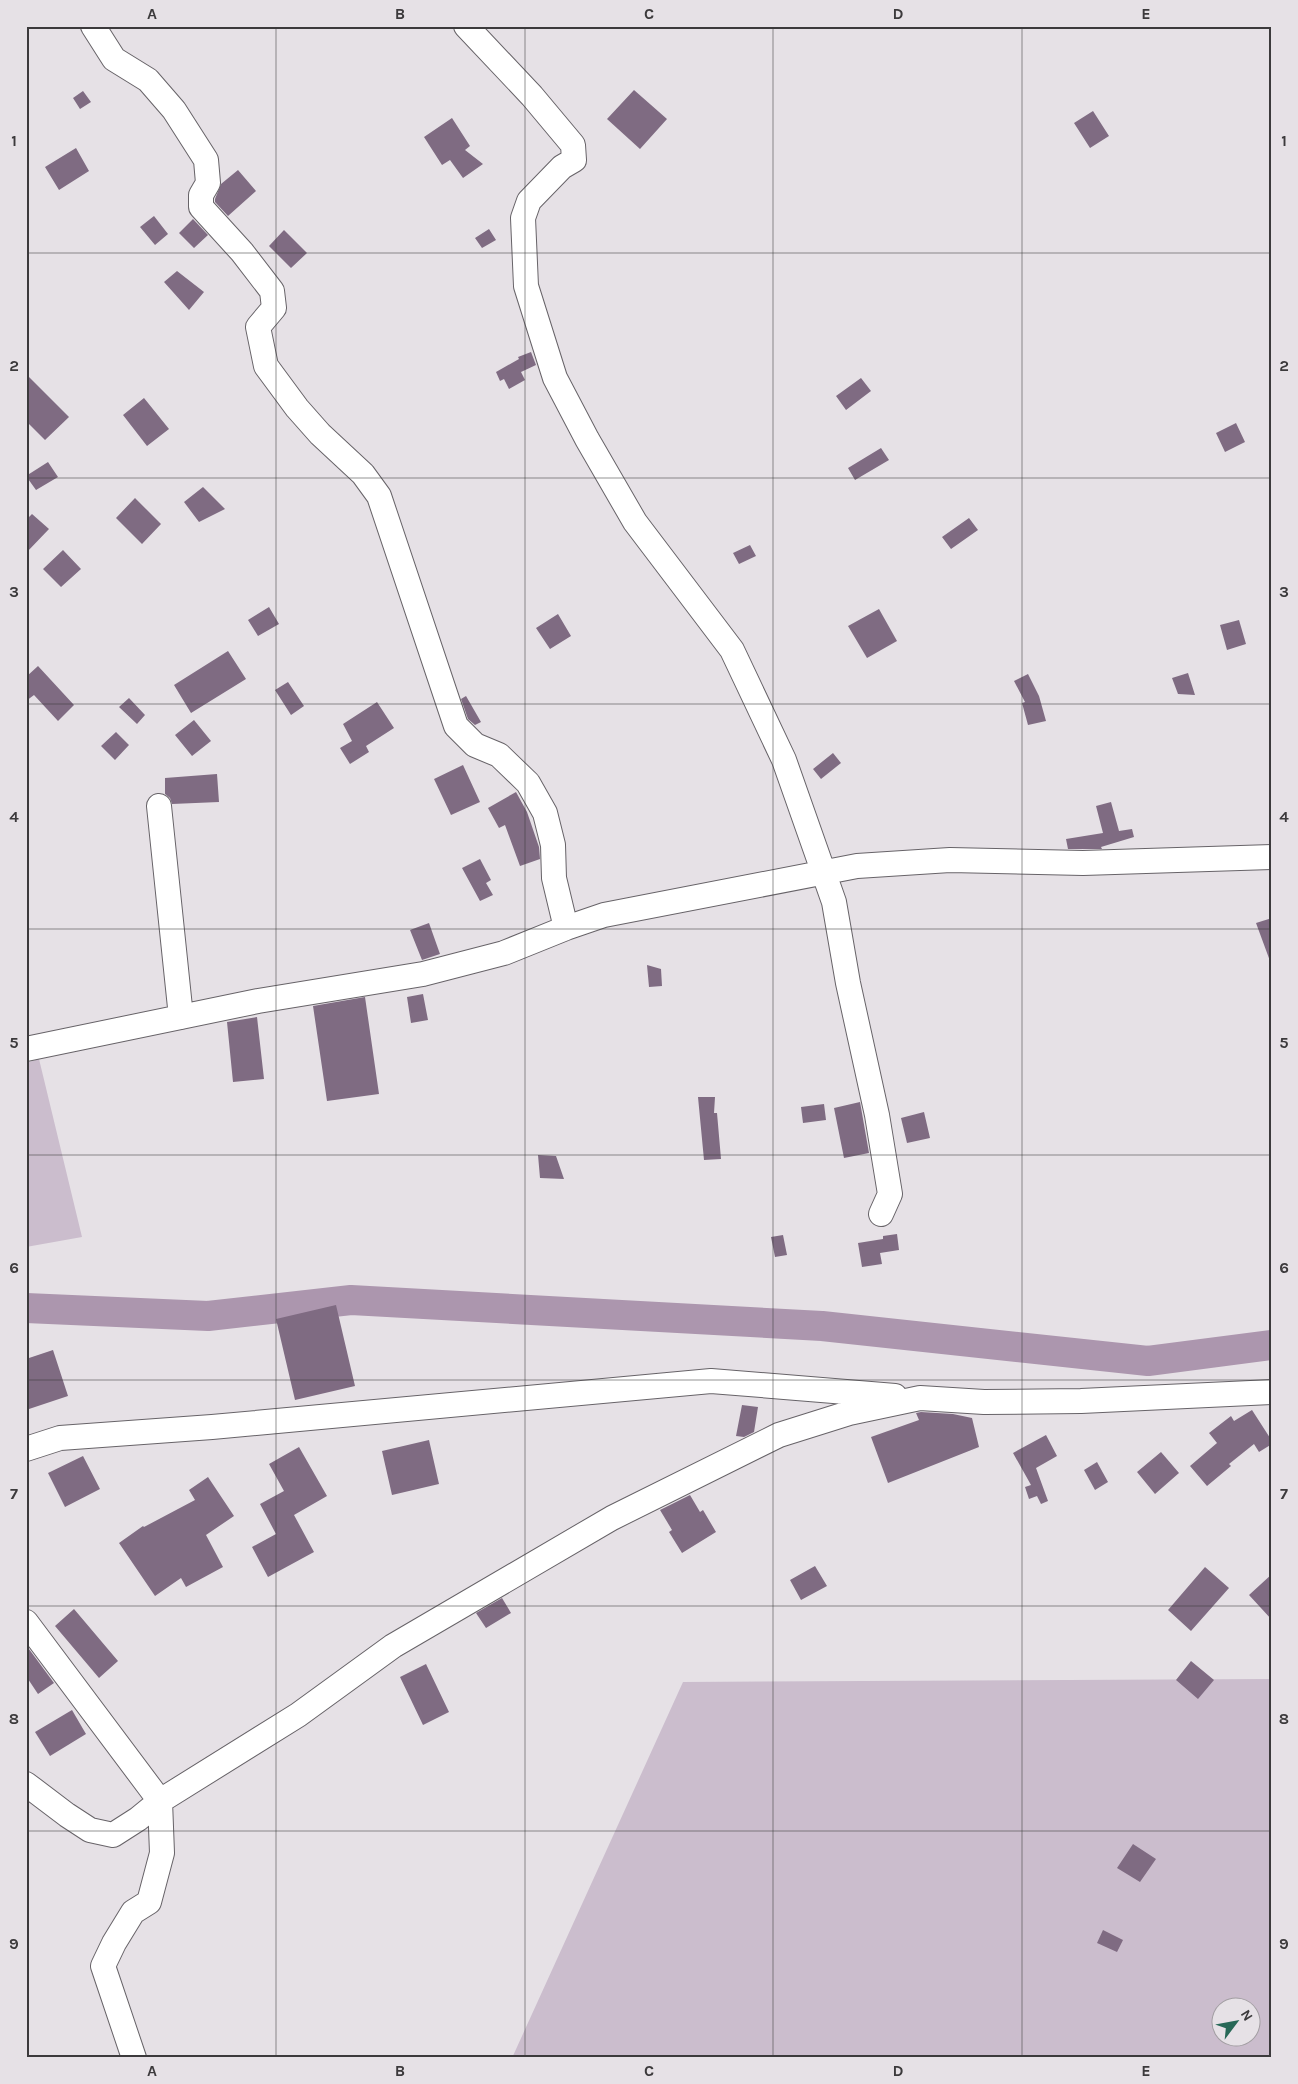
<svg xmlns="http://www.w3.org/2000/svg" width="1298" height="2084" font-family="Karla,sans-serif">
<rect width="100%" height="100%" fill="#e6e1e6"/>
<!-- green -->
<path fill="#cbbdcd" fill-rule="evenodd" d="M39 1059 82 1237 26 1247V1063Z
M1272 1679V2058H512L683 1682ZM1220 2006H1250V2036H1220Z"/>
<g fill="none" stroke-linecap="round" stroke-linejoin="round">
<!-- river -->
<path stroke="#ac96ae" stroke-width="30" d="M26 1308 208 1316 351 1300 822 1326 1148 1361 1272 1345"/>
</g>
<!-- building -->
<path fill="#7f6b82" d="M634 90 667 119 640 149 607 119Z
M83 91 91 102 80 109 73 98Z
M1093 111 1109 136 1090 148 1074 123Z
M452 118 470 146 465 150 483 164 463 178 450 160 442 165 424 137Z
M76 148 89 171 59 190 45 167Z
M238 170 256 191 228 216 215 202V199L221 184Z
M154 216 168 234 155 245 140 227Z
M193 219 208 235 194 248 179 233Z
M489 229 496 240 482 248 475 238Z
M284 230 307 253 291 268 269 246Z
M177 271 204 292 189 310 164 282Z
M531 352 536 365 521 372 525 380 509 389 504 379 500 381 496 372 519 359 518 357Z
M26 374 69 417 45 440 26 421Z
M861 378 871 391 846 410 836 396Z
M144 398 169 429 147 446 123 415Z
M1236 423 1245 442 1225 452 1216 433Z
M881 448 889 460 855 480 848 468Z
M48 462 58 477 36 490 26 476Z
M203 487 225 509 199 522 184 502Z
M135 498 161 524 142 544 116 518Z
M32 514 49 529 26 553V520Z
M969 518 978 530 951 549 942 537Z
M750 545 756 556 739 564 733 553Z
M63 550 81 569 61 587 43 569Z
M269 607 279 624 258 636 248 620Z
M879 609 897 641 867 658 848 626Z
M558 614 571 636 550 649 536 628Z
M1239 620 1246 644 1227 650 1220 625Z
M228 651 246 679 191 713 174 685Z
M38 666 74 705 58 721 34 695 26 701V677Z
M1188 673 1195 695 1178 694 1172 678Z
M1028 674 1039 696 1046 721 1028 725 1022 703 1025 702 1014 681Z
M288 682 304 706 291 715 275 690Z
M466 696 481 722 475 725 468 719 461 699Z
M129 698 145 715 137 724 119 707Z
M377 702 394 728 366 746 369 752 350 764 340 748 352 741 343 724Z
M194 720 211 741 192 756 175 735Z
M116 732 129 745 115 760 101 746Z
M833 753 841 763 821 779 813 769Z
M463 765 480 802 451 815 434 779Z
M217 774 219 802 172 804 170 798 165 794V778Z
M516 792 527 812 539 847 540 859 520 866 505 825 499 828 488 808Z
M1111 802 1119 831 1132 829 1134 837 1101 847 1102 849H1068L1066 839 1103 833 1096 806Z
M480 859 491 880 486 883 493 895 480 901 462 868Z
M1272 918V961H1270L1256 923Z
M429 923 440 954 422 960 410 930Z
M647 965 661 969 662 986 649 987Z
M423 994 428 1020 411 1023 407 997Z
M365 997 379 1094 327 1101 313 1006Z
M257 1017 264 1079 233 1082 227 1022Z
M698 1097H715L714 1113H717L721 1159 704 1160Z
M860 1102 869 1153 844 1158 834 1108Z
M824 1104 826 1120 803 1123 801 1107Z
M924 1112 930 1138 907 1143 901 1118Z
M538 1155 556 1156 564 1179 540 1178Z
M897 1234 899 1250 880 1253 882 1264 862 1267 858 1243 883 1239V1236Z
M783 1235 787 1255 775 1257 771 1237Z
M336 1305 355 1386 295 1400 276 1319Z
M53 1350 68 1396 26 1410V1359Z
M742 1405 758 1407 754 1432 744 1437 736 1436Z
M1252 1410 1272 1441V1444L1259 1452 1254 1444 1229 1464 1231 1466 1207 1486 1190 1466 1217 1443 1209 1433 1231 1416 1234 1421Z
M921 1412 953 1414 972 1418 979 1447 888 1483 871 1437 919 1420 916 1413Z
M1046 1435 1057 1456 1036 1468 1048 1501 1041 1504 1037 1496 1029 1499 1025 1487 1031 1485 1013 1453Z
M429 1440 439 1484 392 1495 382 1451Z
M299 1447 327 1496 294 1515 314 1552 268 1577 252 1547 276 1534 260 1504 284 1491 269 1464Z
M1161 1452 1179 1473 1155 1494 1137 1472Z
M83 1456 100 1489 65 1507 48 1473Z
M1097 1462 1108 1482 1095 1490 1084 1470Z
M208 1477 234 1516 206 1535 223 1567 186 1587 181 1578 155 1596 119 1543 143 1526 144 1527 195 1500 189 1490Z
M690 1495 700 1512 703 1510 716 1532 682 1553 669 1532 672 1530 660 1510Z
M815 1566 827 1586 801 1600 790 1580Z
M1205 1567 1229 1588 1191 1631 1168 1610Z
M1272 1574V1620L1249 1595Z
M502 1598 511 1613 486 1628 476 1613Z
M74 1609 118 1661 99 1678 55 1626Z
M26 1645 54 1683 38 1694 26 1676Z
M1191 1661 1214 1680 1198 1699 1176 1680Z
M426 1664 449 1712 423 1725 400 1677Z
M72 1710 86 1734 50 1756 35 1732Z
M1133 1844 1156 1859 1140 1882 1117 1868Z
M1103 1930 1123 1940 1117 1952 1097 1943Z"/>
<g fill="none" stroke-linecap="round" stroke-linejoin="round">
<!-- minor casing -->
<g stroke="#676368" stroke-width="26">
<path id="minor" d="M93 26 114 59 148 80 174 110 206 160 208 183 201 195V207L242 252 272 291 274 308 258 327 266 366 297 408 320 434 363 474 379 496 456 726 475 745 499 755 528 783 545 813 553 845 554 878 566 928
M466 26 532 96 573 145 574 160 562 167 529 201 523 218 526 286 555 378 587 439 635 522 732 650 784 760 834 902 848 983 877 1115 890 1194 881 1214
M159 806 181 1017
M26 1049 258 1001 423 974 504 953 566 928 604 915 857 866 950 860 1083 863 1272 857
M26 1449 60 1438 212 1427 711 1381 895 1396
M26 1622 160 1801 162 1853 149 1902 133 1912 114 1943 103 1966 134 2058
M26 1784 67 1815 90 1830 113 1835 138 1819 160 1801 298 1715 393 1646 612 1518 779 1435 849 1413 920 1398 984 1402 1081 1401 1272 1392"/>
</g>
<!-- minor -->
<use href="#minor" stroke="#fff" stroke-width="24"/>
</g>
<!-- grid -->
<path fill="none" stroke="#3c3a3c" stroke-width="1" stroke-opacity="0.55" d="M276 26V2058M525 26V2058M773 26V2058M1022 26V2058M26 253H1272M26 478H1272M26 704H1272M26 929H1272M26 1155H1272M26 1380H1272M26 1606H1272M26 1831H1272"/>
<!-- border -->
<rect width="1298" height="2084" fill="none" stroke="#e6e1e6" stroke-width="55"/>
<!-- north arrow -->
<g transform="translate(1236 2022) rotate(58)"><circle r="24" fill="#e6e1e6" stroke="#a29ea2"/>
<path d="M0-4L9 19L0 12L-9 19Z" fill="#276857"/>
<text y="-8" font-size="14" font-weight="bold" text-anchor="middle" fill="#3c3a3c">N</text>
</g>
<rect x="28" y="28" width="1242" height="2028" fill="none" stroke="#3c3a3c" stroke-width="2"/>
<g font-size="16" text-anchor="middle" font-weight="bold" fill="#3c3a3c">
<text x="152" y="19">A</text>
<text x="400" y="19">B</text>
<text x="649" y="19">C</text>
<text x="898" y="19">D</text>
<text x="1146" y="19">E</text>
<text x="14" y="146">1</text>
<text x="1284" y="146">1</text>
<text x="14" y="371">2</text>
<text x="1284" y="371">2</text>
<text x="14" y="597">3</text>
<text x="1284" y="597">3</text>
<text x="14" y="822">4</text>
<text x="1284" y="822">4</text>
<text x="14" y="1048">5</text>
<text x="1284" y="1048">5</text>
<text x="14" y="1273">6</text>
<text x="1284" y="1273">6</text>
<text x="14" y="1499">7</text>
<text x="1284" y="1499">7</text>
<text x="14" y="1724">8</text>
<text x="1284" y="1724">8</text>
<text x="14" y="1949">9</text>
<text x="1284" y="1949">9</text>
<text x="152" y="2076">A</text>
<text x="400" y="2076">B</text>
<text x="649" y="2076">C</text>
<text x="898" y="2076">D</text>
<text x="1146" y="2076">E</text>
</g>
</svg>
